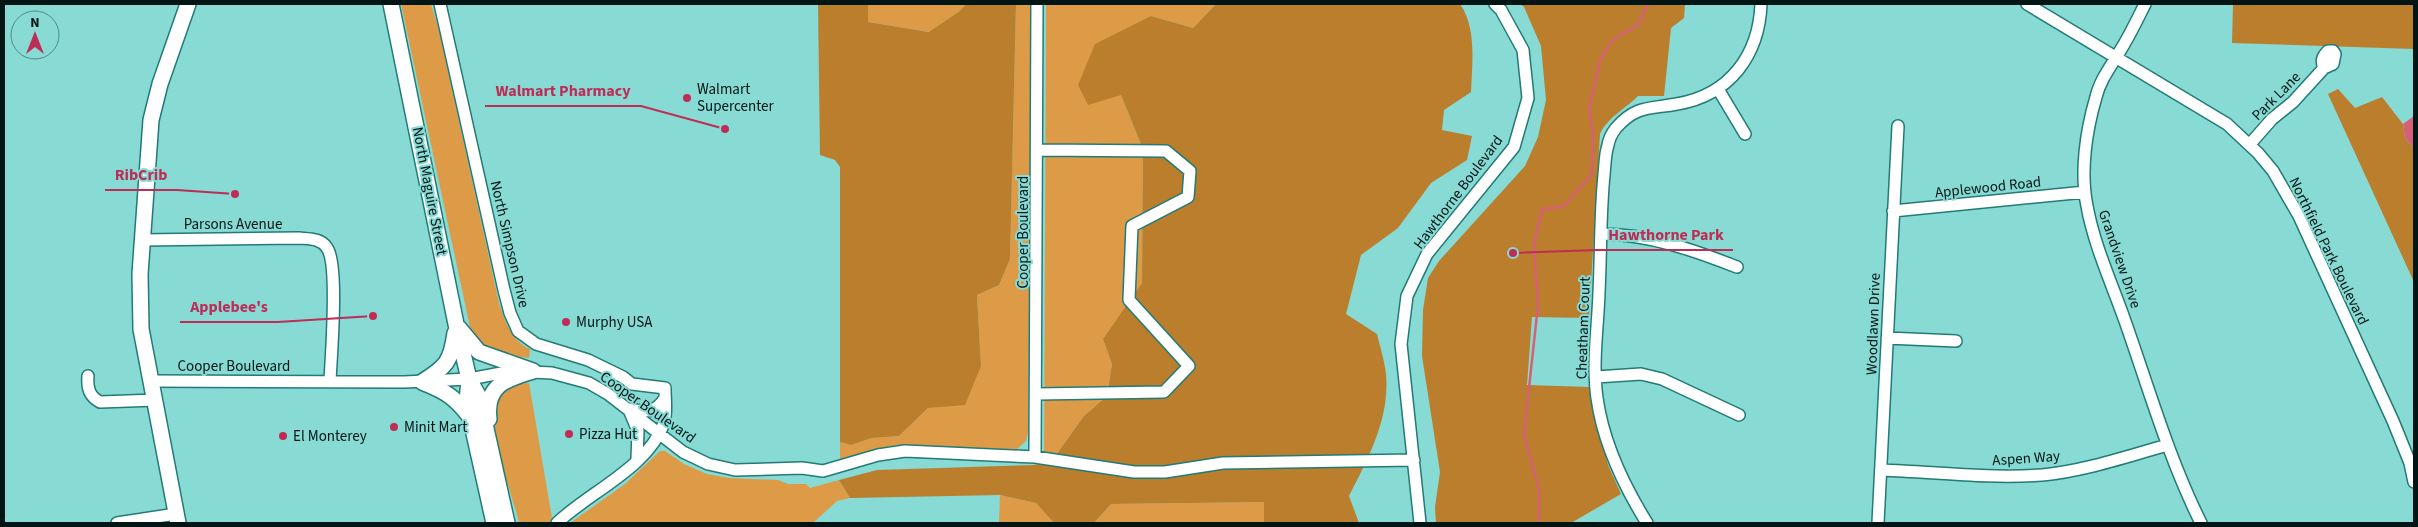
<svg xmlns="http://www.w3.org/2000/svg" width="2418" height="527" font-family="'Source Sans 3',sans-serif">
<rect width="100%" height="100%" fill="#88dad4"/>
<!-- green -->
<path fill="#dd9b48" d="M401 4H431L439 30 499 303C505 321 511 341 530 349L529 358 489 353 471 332Z
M868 4H966L960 11 930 32 868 22Z
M1016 4H1032L1028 433 1026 441 1017 449C958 449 898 446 840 459V442L851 445 872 438 899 436 928 408 981 366 977 295 999 285 1010 259Z
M1046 4H1216L1193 28 1151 16 1121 95 1143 149 1142 284 1103 339 1112 364 1107 396 1084 416 1051 462 1035 465 1044 454Z
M529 383 552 518 549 523H519C512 492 484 424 498 396 504 385 518 384 529 383Z
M660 451H665L684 464 707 474 729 478 778 480 788 484H806L810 488 839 480 850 498 837 501 813 523H570L625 484Z
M1000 495 1036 503 1054 523H999Z
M1265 502 1264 523H1094L1111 504Z"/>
<!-- forest -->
<path fill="#ba7e2d" d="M818 4H868V22L929 32 960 11 966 4H1016L1010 259 999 285 977 295 981 366 965 405 928 408 899 436 872 438 851 445 840 442V167L835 160 820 155Z
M1216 4H1460C1477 28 1472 64 1471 92L1444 110 1442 130 1472 136 1467 160 1431 183 1398 228 1361 255 1346 314 1377 334C1380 347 1385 362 1386 375 1390 418 1368 459 1349 496L1359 523H1264V502L1111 504 1094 523H1054L1036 503 1000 495 850 498 839 480 877 470 1035 465 1051 462 1084 416 1107 396 1112 364 1103 339 1142 283 1143 149 1121 95 1088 105 1078 85 1095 44 1151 16 1193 28Z
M1520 4H1685L1684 18 1671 28 1664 96H1638C1625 109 1607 118 1600 134L1589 318 1532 317 1527 385 1590 387 1608 465 1621 494 1571 523H1436L1435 507 1440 472 1422 356 1423 310 1428 278 1439 261 1525 166 1538 137 1546 100 1541 46 1524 7Z
M2233 4H2414V49L2232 43Z
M2338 89 2355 108 2382 97 2403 124 2405 138 2414 149V282L2328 94Z"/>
<!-- water -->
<path fill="#d76078" d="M2414 116V149L2405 138 2403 124Z"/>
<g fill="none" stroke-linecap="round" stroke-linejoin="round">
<!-- stream -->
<path stroke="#d76078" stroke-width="2.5" d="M1539 523V490L1524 434 1538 305 1534 245 1542 209 1563 207 1592 174 1593 133 1589 108 1600 61 1612 40 1638 25 1648 4"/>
<!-- minor casing -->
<g stroke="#227b76" stroke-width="14">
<path id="minor" d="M440 4 504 290 510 313 518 331 536 344 588 360 623 377 632 384 665 388C665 399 667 413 664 423 649 467 588 493 557 523
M2027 4 2227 124 2258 153 2273 171 2299 216 2393 421 2410 463 2414 482
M2145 4C2137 20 2130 35 2120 51 2111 66 2100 80 2096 97 2086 131 2080 172 2087 206 2094 245 2112 284 2125 321 2149 389 2169 459 2201 523
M1718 89 1745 134
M2250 144 2272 119 2293 102 2324 68 2333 64 2335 54 2333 51H2328C2322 57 2321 61 2324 68
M1893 211 2085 192
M1601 234C1649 234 1693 250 1737 267
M142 240 299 238C309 239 321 238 327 248 339 264 331 357 330 381
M1887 338 1956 341
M88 376C87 388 89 396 100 402L156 400
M1596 377 1641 374 1662 379 1739 415
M152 381 404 382 469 379 512 371 552 373 589 383 608 394 683 452 708 464 735 470 802 468 823 471 878 455 905 451 1035 457 1134 472H1165L1223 463 1414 460
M1037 394 1164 392 1189 366 1129 300 1132 226 1188 197 1190 171 1166 151 1038 150
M631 409C647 413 656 412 665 398
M630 412 638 431 637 459
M1035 457 1037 4
M1882 470C1935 472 1989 479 2042 475 2085 471 2127 456 2168 445
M117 523 176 514
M1420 523 1401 344 1407 296 1427 254 1514 147 1528 98 1523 50 1501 10 1495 4
M1647 523C1624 486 1603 442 1597 398 1592 363 1598 327 1599 292 1601 253 1600 214 1604 175 1605 165 1605 154 1608 145 1609 139 1612 133 1616 128 1636 105 1650 109 1677 104 1730 95 1759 55 1761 4
M1878 523 1898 126"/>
</g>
<!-- major casing -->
<g stroke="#227b76" stroke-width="18">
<path id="major" d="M391 4 456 324 469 379 479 397 507 523
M459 328 479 352 533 371
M469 379 467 402 494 523
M422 382C446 367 451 362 455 333
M422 382C445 391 455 397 470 417
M489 419C485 386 505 379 533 371
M178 523 141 329 140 274 151 120 160 84 188 4"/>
</g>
<!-- minor -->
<use href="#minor" stroke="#fff" stroke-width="11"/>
<!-- major -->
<use href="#major" stroke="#fff" stroke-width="15"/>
</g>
<!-- markers -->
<g fill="#bd2d55" stroke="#88dad4" stroke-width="2">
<circle cx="687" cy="98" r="5"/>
<circle cx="566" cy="322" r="5"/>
<circle cx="394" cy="427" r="5"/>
<circle cx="569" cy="434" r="5"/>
<circle cx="283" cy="436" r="5"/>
</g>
<g text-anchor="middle" stroke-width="4" stroke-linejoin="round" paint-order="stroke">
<!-- poi labels -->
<g font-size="15" fill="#001514" stroke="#88dad4" text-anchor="start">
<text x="697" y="94">Walmart<tspan x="697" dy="17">Supercenter</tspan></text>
<text x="576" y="327">Murphy USA</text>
<text x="404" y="432">Minit Mart</text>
<text x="579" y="439">Pizza Hut</text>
<text x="293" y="441">El Monterey</text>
</g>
<!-- street labels -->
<g font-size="15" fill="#001514" stroke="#88dad4">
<text transform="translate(2276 96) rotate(-45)" y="5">Park Lane</text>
<text transform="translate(1988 187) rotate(-6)" y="5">Applewood Road</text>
<text transform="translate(430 191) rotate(79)" y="5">North Maguire Street</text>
<text transform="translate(1458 192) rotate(-53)" y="5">Hawthorne Boulevard</text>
<text x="233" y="229">Parsons Avenue</text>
<text transform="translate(1023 232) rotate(-90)" y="5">Cooper Boulevard</text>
<text transform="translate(510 244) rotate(77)" y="5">North Simpson Drive</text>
<text transform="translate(2329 251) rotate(64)" y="5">Northfield Park Boulevard</text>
<text transform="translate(2120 259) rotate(71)" y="5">Grandview Drive</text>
<text transform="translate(1873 324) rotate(-88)" y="5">Woodlawn Drive</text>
<text transform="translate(1583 328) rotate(-88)" y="5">Cheatham Court</text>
<text x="234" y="371">Cooper Boulevard</text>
<text transform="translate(648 407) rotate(35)" y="5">Cooper Boulevard</text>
<text transform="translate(2026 458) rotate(-4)" y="5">Aspen Way</text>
</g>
</g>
<!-- callouts -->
<path fill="none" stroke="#bd2d55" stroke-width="2" d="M725 129L641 106H485M235 194L177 190H105M1513 253L1598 250H1733M373 316L278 322H180"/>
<g fill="#bd2d55" stroke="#88dad4" stroke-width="2">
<circle cx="725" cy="129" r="5"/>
<circle cx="235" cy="194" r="5"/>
<circle cx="1513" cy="253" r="5"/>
<circle cx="373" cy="316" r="5"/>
</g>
<g font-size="16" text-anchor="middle" font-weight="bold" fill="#bd2d55" stroke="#88dad4" stroke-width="4" stroke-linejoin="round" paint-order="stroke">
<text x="563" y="96">Walmart Pharmacy</text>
<text x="141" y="180">RibCrib</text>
<text x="1666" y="240">Hawthorne Park</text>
<text x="229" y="312">Applebee's</text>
</g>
<!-- border -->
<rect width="2418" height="527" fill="none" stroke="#001514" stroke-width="10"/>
<!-- north arrow -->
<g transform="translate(35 35)"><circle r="24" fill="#88dad4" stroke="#528b87"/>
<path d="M0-4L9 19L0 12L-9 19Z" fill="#bd2d55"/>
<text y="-8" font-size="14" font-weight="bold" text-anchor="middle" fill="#001514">N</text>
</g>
</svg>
